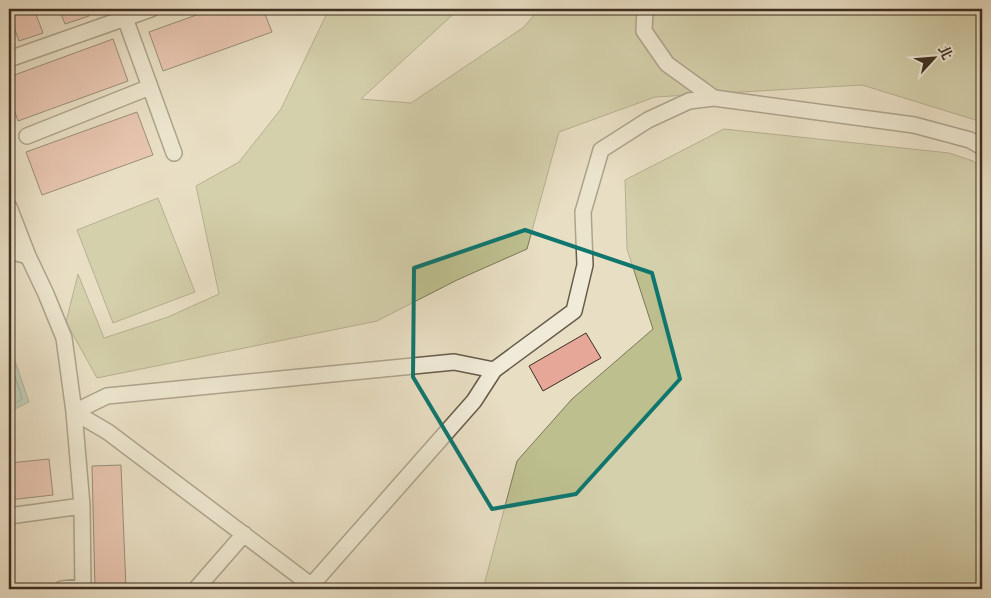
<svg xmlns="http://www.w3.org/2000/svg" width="991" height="598" font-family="'IM FELL Double Pica','Noto Serif TC',serif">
<rect width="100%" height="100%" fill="#e8dec3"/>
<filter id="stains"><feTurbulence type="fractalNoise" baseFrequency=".004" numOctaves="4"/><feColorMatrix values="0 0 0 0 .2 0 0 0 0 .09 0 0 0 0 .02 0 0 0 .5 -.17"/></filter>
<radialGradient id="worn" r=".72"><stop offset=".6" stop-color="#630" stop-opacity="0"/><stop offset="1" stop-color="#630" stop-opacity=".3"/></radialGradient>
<!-- green -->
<path fill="#bdbf8f" stroke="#7c7758" d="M329 9H459L361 99 411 103 524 27 539 9H648L649 13 726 9H982V122L862 85 655 97 559 132 527 249 457 280 377 321 97 378 66 322 78 274 104 338 168 317 219 294 196 186 239 162 281 109Z
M724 129 949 153 973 161 982 169V589H483L517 461 572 399 653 329 627 249 625 180Z
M158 198 195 292 113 323 77 230Z"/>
<!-- water -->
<path fill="#98bcb0" stroke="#738477" d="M9 343 29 402 9 412Z"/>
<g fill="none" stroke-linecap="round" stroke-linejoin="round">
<!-- shore -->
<path stroke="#6a7668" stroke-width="1" d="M9 358 22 398 21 400 9 406"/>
</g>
<!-- building -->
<path fill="#e6a698" stroke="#3c2f21" d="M9 9H34L43 33 19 41 9 14Z
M59 9H86L89 16 65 24Z
M213 9H263L272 32 163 71 149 32Z
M113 39 128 81 18 121 9 95V77Z
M137 112 153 155 42 195 26 152Z
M586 333 601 358 543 391 529 366Z
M49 459 53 495 9 500V463Z
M121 465 126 589H95L92 466Z"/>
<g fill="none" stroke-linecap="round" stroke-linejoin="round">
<!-- minor casing -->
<g stroke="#675b4a" stroke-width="18">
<path id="minor" d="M645 9 644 31 667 64 714 98
M125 18 174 153
M9 59 151 9
M27 136 150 87
M9 207 28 256
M9 251 28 256 46 294 64 338 74 412 82 506 83 589
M74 412 107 396 454 362 494 370
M74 412 108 432 316 589
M9 516 82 506
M62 589 83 587
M196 589 244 534
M308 589 474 401 494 370 574 311 585 265 583 212 601 150 648 120 689 101 714 98 914 125 970 140 982 147"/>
</g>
<!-- minor -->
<use href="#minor" stroke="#f0ead8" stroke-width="15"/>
</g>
<!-- marked area -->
<path d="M0 0H991V598H0ZM525 230 652 273 680 379 576 494 492 509 413 377 414 268Z" fill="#e8dec3" fill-opacity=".55" fill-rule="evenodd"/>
<path fill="none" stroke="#0f766e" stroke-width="4" stroke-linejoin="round" d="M525 230 652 273 680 379 576 494 492 509 413 377 414 268Z"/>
<!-- margin -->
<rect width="991" height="598" fill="none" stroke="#e8dec3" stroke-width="30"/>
<rect x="10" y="10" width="971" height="578" fill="none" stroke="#3c2f21" stroke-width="2.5"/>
<rect x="15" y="15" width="961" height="568" fill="none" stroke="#3c2f21"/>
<!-- north arrow -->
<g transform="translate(934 58) rotate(64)" stroke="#f0ead8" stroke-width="4" paint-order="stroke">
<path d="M0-4L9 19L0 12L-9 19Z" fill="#3c2f21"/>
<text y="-8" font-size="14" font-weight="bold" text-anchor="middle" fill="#3c2f21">北</text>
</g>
<rect width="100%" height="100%" filter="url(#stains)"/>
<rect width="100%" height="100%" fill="url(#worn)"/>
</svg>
